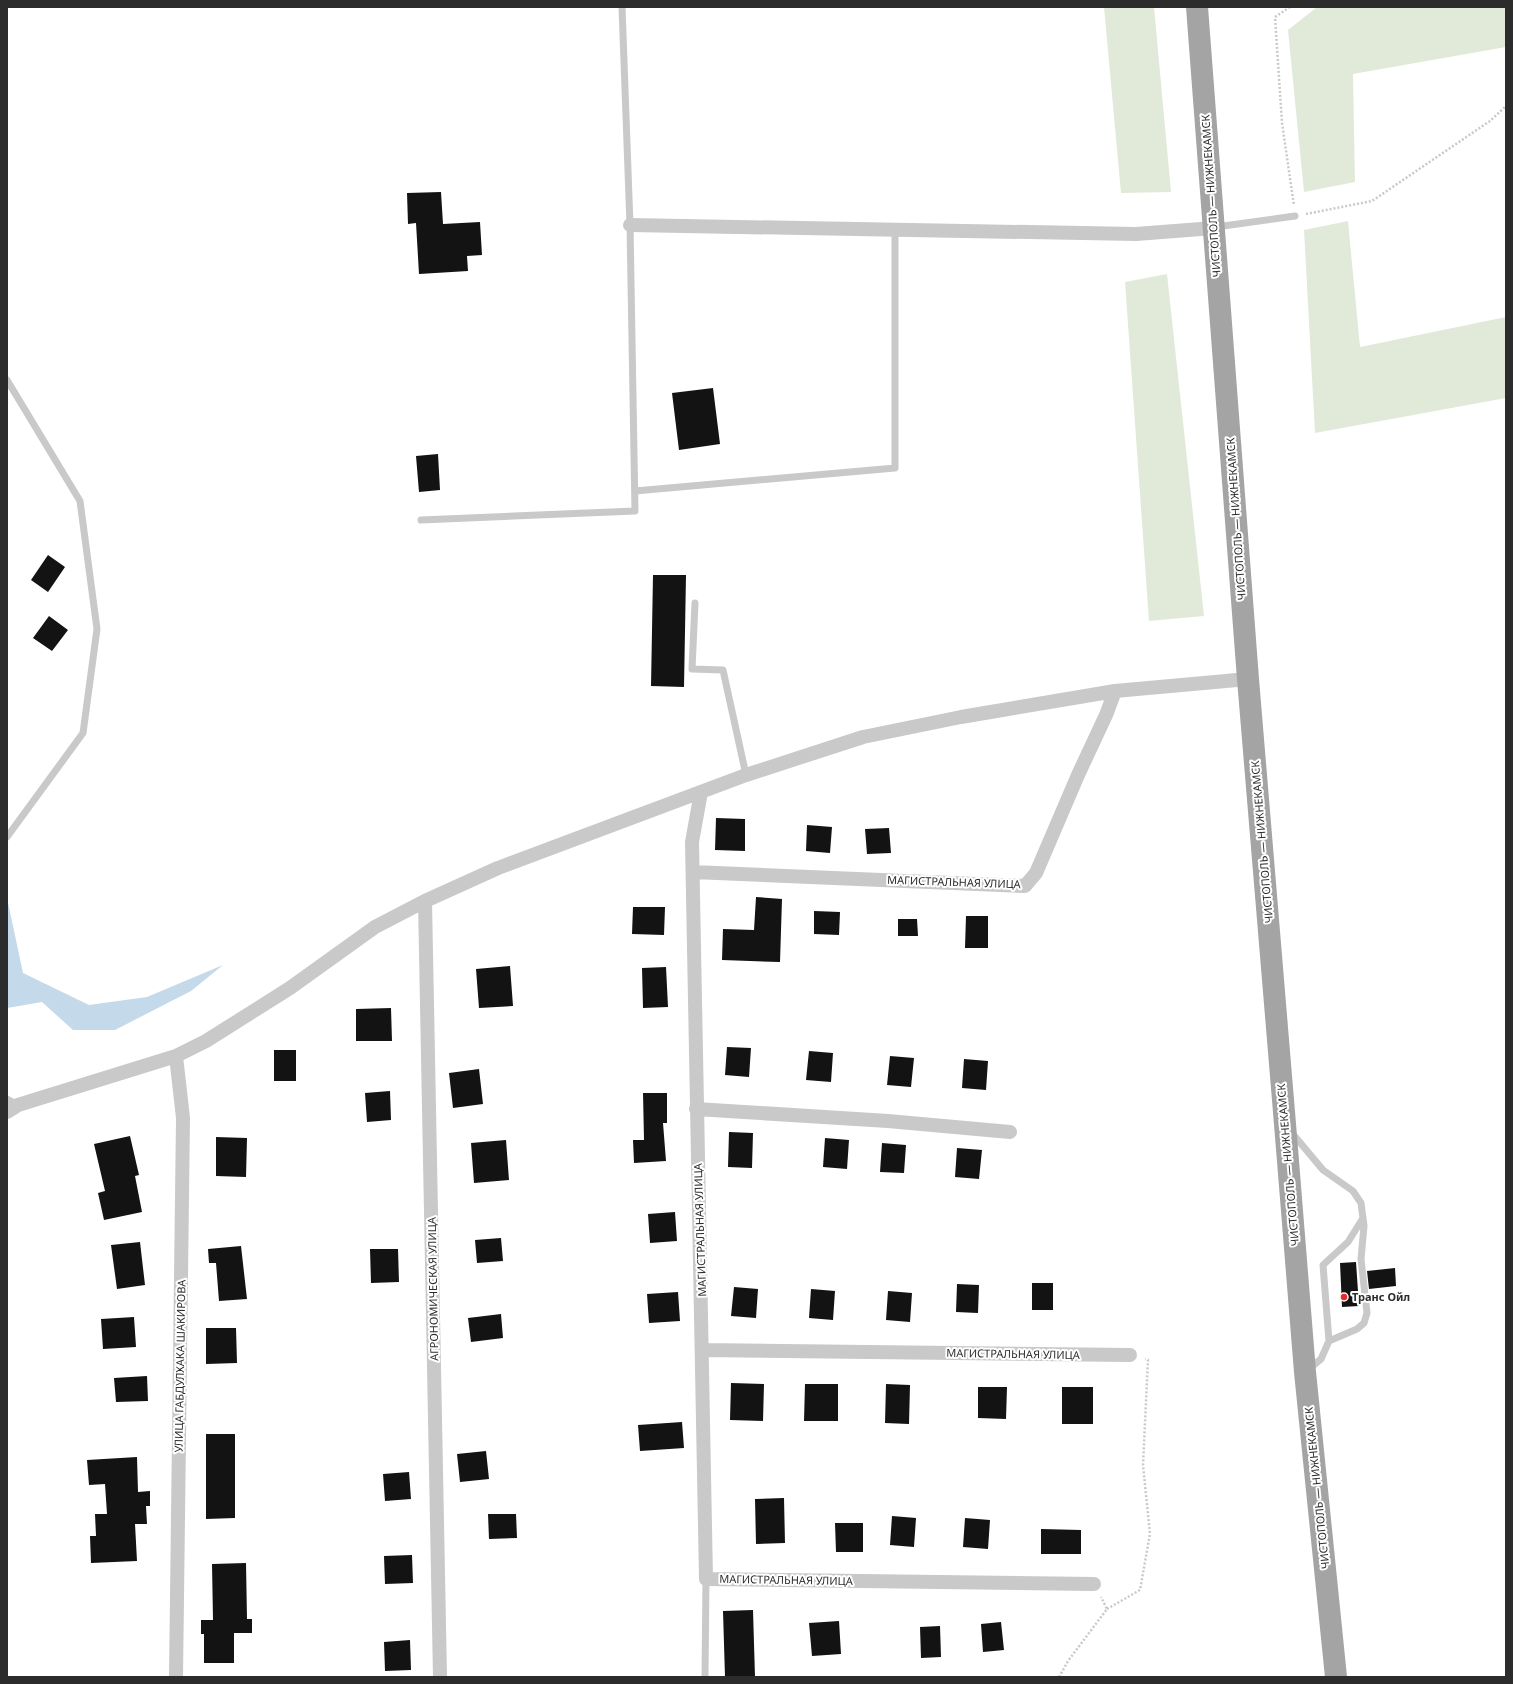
<svg xmlns="http://www.w3.org/2000/svg" width="1513" height="1684" font-family="'Noto Sans',sans-serif">
<rect width="100%" height="100%" fill="#fff"/>
<!-- green -->
<path fill="#e1ead9" d="M1104 7H1154L1171 192 1121 193Z
M1317 7H1506V47L1353 74 1355 182 1304 192 1288 30Z
M1348 221 1360 347 1506 317V398L1315 433 1304 230Z
M1167 274 1204 616 1149 621 1125 282Z"/>
<!-- water -->
<path fill="#c4d9ea" d="M7 898 23 973 89 1005 147 997 223 965 191 991 115 1030H73L42 1002 7 1008Z"/>
<!-- building -->
<path fill="#131313" d="M441 192 443 224 480 222 482 255 467 256 468 271 419 274 416 223 408 224 407 193Z
M713 388 720 444 679 450 672 393Z
M438 454 440 490 419 492 416 456Z
M48 555 65 567 48 592 31 580Z
M653 575H686L684 687 651 686Z
M49 616 68 630 52 651 33 638Z
M716 818 745 819V851L715 850Z
M807 825 832 827 830 853 806 851Z
M889 828 891 853 867 854 865 829Z
M756 897 782 899 780 962 722 960 723 929 754 930Z
M633 907H665L664 935 632 934Z
M814 911 840 912 839 935 814 934Z
M966 916H988V948H965Z
M898 919H917L918 936H898Z
M510 966 513 1006 479 1008 476 969Z
M666 967 668 1007 643 1008 642 968Z
M391 1008 392 1041H356V1009Z
M727 1047 751 1048 749 1077 725 1075Z
M274 1050H296V1081H274Z
M809 1051 833 1053 831 1082 806 1080Z
M890 1056 914 1058 911 1087 887 1085Z
M964 1059 988 1061 986 1090 962 1088Z
M479 1069 483 1104 453 1108 449 1073Z
M390 1091 391 1120 367 1122 365 1093Z
M643 1093H667V1123H663L666 1161 634 1163 633 1140H644Z
M729 1132 753 1133 752 1168 728 1167Z
M130 1136 139 1175 135 1176 142 1212 104 1220 98 1193 105 1191 94 1144Z
M216 1137 247 1138 246 1177 216 1176Z
M825 1138 849 1140 847 1169 823 1167Z
M506 1140 509 1180 474 1183 471 1143Z
M882 1143 906 1145 904 1173 880 1172Z
M957 1148 982 1150 979 1179 955 1177Z
M675 1212 677 1241 650 1243 648 1214Z
M501 1238 503 1261 477 1263 475 1240Z
M140 1242 145 1285 117 1289 111 1245Z
M241 1246 247 1299 219 1301 216 1263H209L208 1249Z
M370 1249H398L399 1282 371 1283Z
M1356 1262 1359 1306 1342 1307 1340 1263Z
M1395 1268 1396 1286 1369 1289 1367 1271Z
M1032 1283H1053V1310H1032Z
M957 1284 979 1285 978 1313 956 1312Z
M734 1287 758 1289 756 1318 731 1316Z
M811 1289 835 1291 833 1320 809 1318Z
M888 1291 912 1293 910 1322 886 1320Z
M678 1292 680 1321 649 1323 647 1294Z
M501 1314 503 1338 471 1342 468 1318Z
M134 1317 136 1347 103 1349 101 1319Z
M206 1328H236L237 1363 206 1364Z
M147 1376 148 1401 116 1402 114 1378Z
M731 1383 764 1384 763 1421 730 1420Z
M805 1384H838V1421H804Z
M886 1384 910 1385 909 1424 885 1423Z
M978 1387H1007L1006 1419 978 1418Z
M1062 1387H1093V1424H1062Z
M682 1422 684 1448 640 1451 638 1425Z
M206 1434H235V1518L206 1519Z
M486 1451 489 1479 460 1482 457 1454Z
M137 1457 138 1492 150 1491V1506H146L147 1524H135L137 1561 91 1563 90 1536H96L95 1514H107L105 1484 89 1485 87 1460Z
M409 1472 411 1499 385 1501 383 1474Z
M784 1498 785 1543 756 1544 755 1499Z
M488 1514H516L517 1538 489 1539Z
M892 1516 916 1518 914 1547 890 1545Z
M965 1518 990 1520 988 1549 963 1547Z
M835 1523H863V1552H836Z
M1041 1529 1081 1530V1554H1041Z
M412 1555 413 1583 385 1584 384 1556Z
M246 1563 247 1619H252V1633H234V1663H204V1634H201V1620H213L212 1564Z
M753 1610 755 1677H725L723 1611Z
M839 1621 841 1654 812 1656 809 1623Z
M1001 1622 1004 1650 983 1652 981 1624Z
M940 1626 941 1657 921 1658 920 1627Z
M410 1640 411 1670 385 1671 384 1642Z"/>
<g fill="none" stroke-linecap="round" stroke-linejoin="round">
<!-- path -->
<path stroke="#c9c9c9" stroke-width="2.5" stroke-dasharray="2 2" stroke-linecap="butt" d="M1290 7 1275 17 1282 123 1294 206
M1306 214 1372 201 1490 121 1506 106
M1107 1609 1140 1590 1150 1534 1143 1465 1148 1360 1145 1359
M1059 1677 1068 1661 1107 1609 1101 1597"/>
<!-- service -->
<path stroke="#c9c9c9" stroke-width="7" d="M1216 227 1295 216
M7 380 80 501 97 629 83 733 7 837
M635 491 895 468V229
M421 520 635 511 630 225 622 7
M695 603 692 669 723 670 746 775
M7 1099 18 1105
M1292 1133 1323 1170 1353 1191 1361 1203 1364 1226 1361 1259 1367 1313 1364 1323 1357 1329 1329 1341 1321 1359 1309 1369
M1329 1341 1323 1265 1348 1242 1363 1218
M705 1677 706 1579"/>
<!-- minor -->
<path stroke="#c9c9c9" stroke-width="14" d="M630 225 1136 234 1214 228
M701 792 692 842 706 1579 1094 1584
M693 872 1025 886 1036 873 1078 775 1106 715 1115 691
M425 901 440 1677
M176 1056 183 1118 176 1677
M696 1109 888 1121 1010 1132
M7 1112 18 1105 176 1056 206 1041 290 988 375 927 425 901 498 868 746 775 863 737 961 717 1115 691 1248 679
M703 1350 1130 1355"/>
<!-- primary -->
<path stroke="#a4a4a4" stroke-width="22" d="M1197 7 1248 679 1285 1124 1305 1372 1336 1677"/>
</g>
<!-- markers -->
<circle fill="#e52c2c" stroke="#fff" stroke-width="1.5" cx="1344" cy="1297" r="4"/>
<g text-anchor="middle" stroke-width="4" stroke-linejoin="round" paint-order="stroke">
<!-- street labels -->
<g font-size="11" fill="#2c2c2c" stroke="#fff">
<text transform="translate(1211 196) rotate(-94)" y="4">ЧИСТОПОЛЬ — НИЖНЕКАМСК</text>
<text transform="translate(1236 519) rotate(-94)" y="4">ЧИСТОПОЛЬ — НИЖНЕКАМСК</text>
<text transform="translate(1262 842) rotate(-95)" y="4">ЧИСТОПОЛЬ — НИЖНЕКАМСК</text>
<text transform="translate(954 882) rotate(2)" y="4">МАГИСТРАЛЬНАЯ УЛИЦА</text>
<text transform="translate(1288 1165) rotate(-95)" y="4">ЧИСТОПОЛЬ — НИЖНЕКАМСК</text>
<text transform="translate(700 1230) rotate(-92)" y="4">МАГИСТРАЛЬНАЯ УЛИЦА</text>
<text transform="translate(433 1289) rotate(-91)" y="4">АГРОНОМИЧЕСКАЯ УЛИЦА</text>
<text transform="translate(1013 1354) rotate(1)" y="4">МАГИСТРАЛЬНАЯ УЛИЦА</text>
<text transform="translate(180 1366) rotate(-89)" y="4">УЛИЦА ГАБДУЛХАКА ШАКИРОВА</text>
<text transform="translate(1317 1488) rotate(-96)" y="4">ЧИСТОПОЛЬ — НИЖНЕКАМСК</text>
<text transform="translate(786 1580) rotate(1)" y="4">МАГИСТРАЛЬНАЯ УЛИЦА</text>
</g>
<!-- poi labels -->
<g font-size="11" font-weight="bold" fill="#2c2c2c" stroke="#fff" text-anchor="start">
<text x="1352" y="1301">Транс Ойл</text>
</g>
</g>
<!-- border -->
<rect width="1513" height="1684" fill="none" stroke="#2c2c2c" stroke-width="16"/>
</svg>
